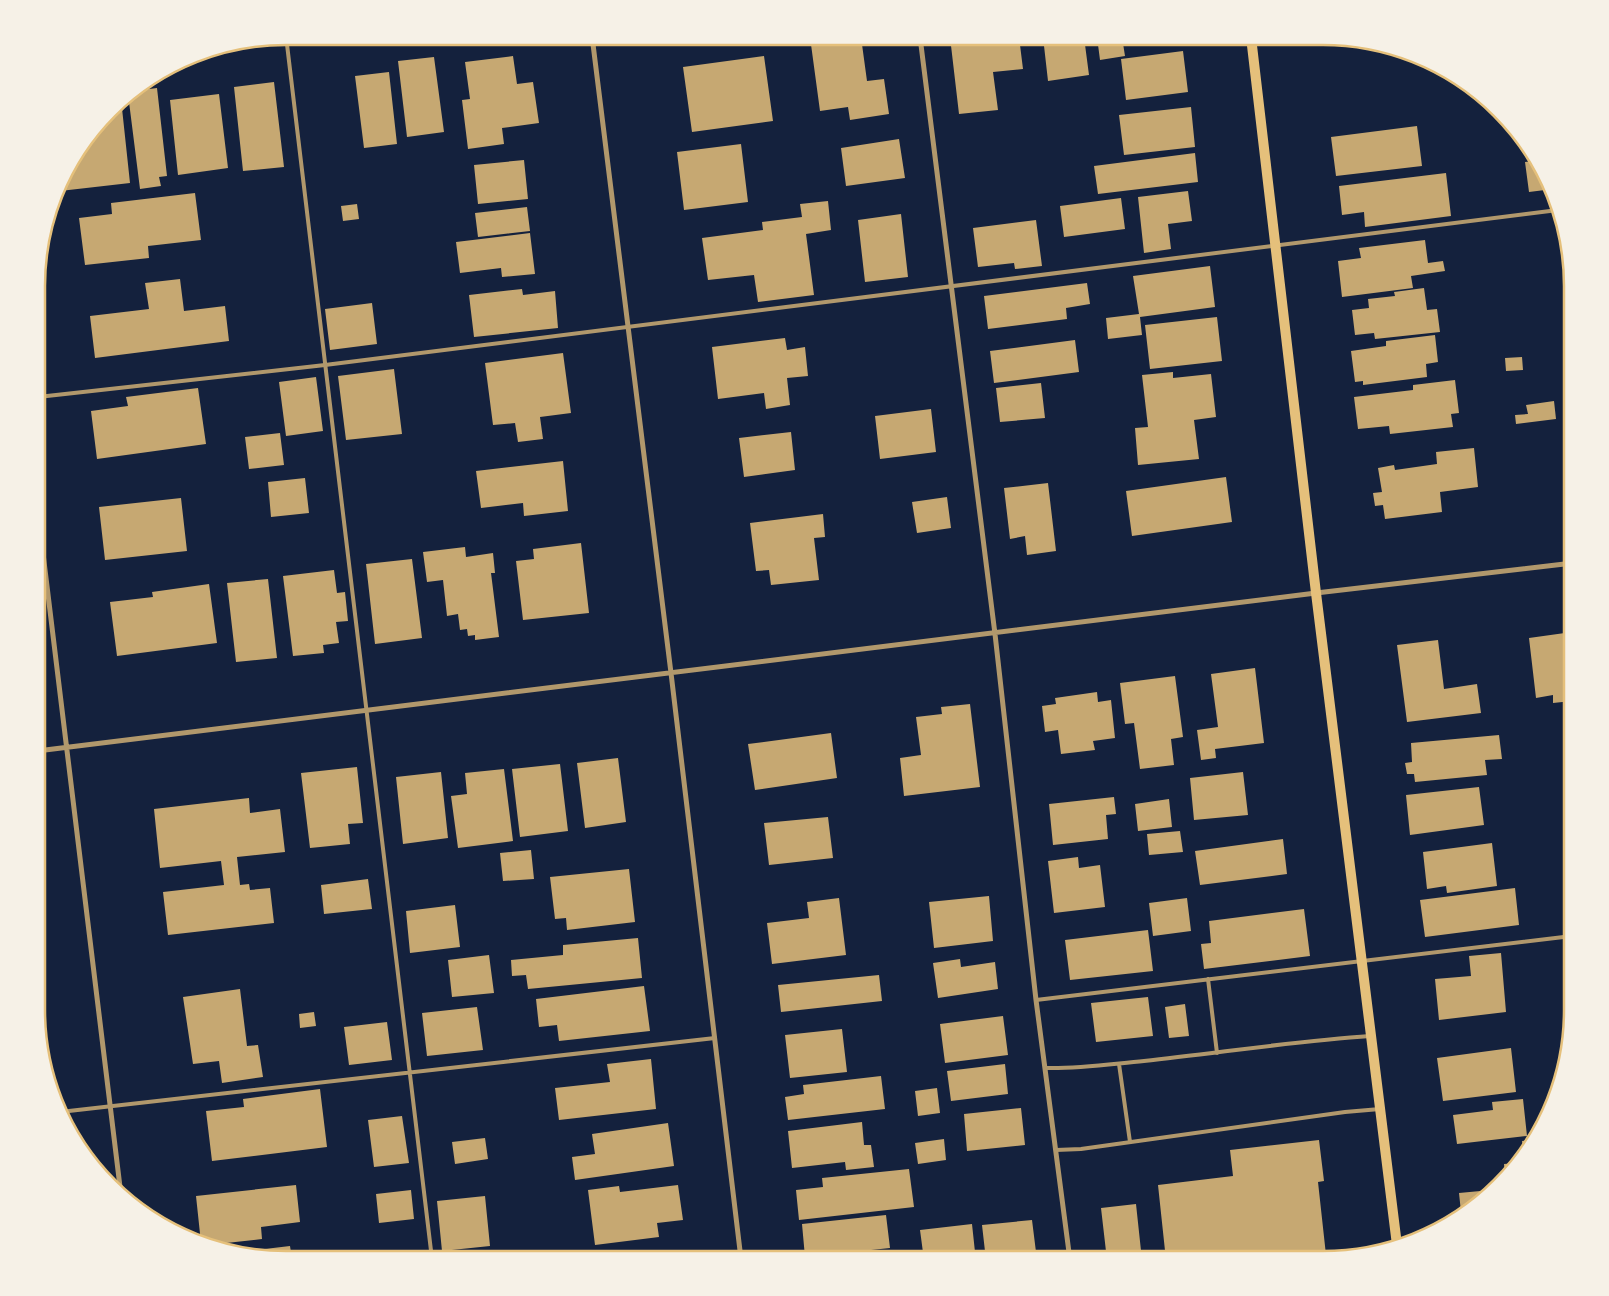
<svg xmlns="http://www.w3.org/2000/svg" width="1609" height="1296" font-family="'Varela Round',sans-serif">
<rect width="100%" height="100%" fill="#14213d"/>
<!-- building -->
<path fill="#c6a872" d="M810 37H861L867 81 884 79 889 114 850 120 848 107 820 111Z
M950 37H1019L1023 69 993 72 998 110 959 114Z
M1043 37H1084L1089 75 1048 81Z
M1097 37H1122L1125 56 1100 60Z
M1146 37H1184V38L1147 43Z
M1183 51 1188 92 1126 100 1121 59Z
M513 56 517 84 533 82 539 123 502 128 504 144 468 149 462 100 470 99 465 62Z
M764 56 773 121 692 132 683 67Z
M434 57 444 132 407 137 398 61Z
M389 72 397 144 364 148 355 76Z
M274 82 284 167 243 171 234 87Z
M157 88 167 176 159 177 161 186 140 189 128 94 134 91Z
M219 94 228 168 178 175 170 100Z
M121 99 130 183 60 191 70 161Z
M1191 107 1195 147 1124 155 1119 115Z
M1417 126 1422 166 1336 176 1331 137Z
M899 139 905 178 846 186 841 148Z
M741 144 748 202 684 210 677 152Z
M1195 153 1198 182 1098 194 1094 166Z
M524 160 528 199 478 204 474 165Z
M1534 161 1553 189 1529 192 1525 162Z
M1446 173 1451 216 1365 227 1364 212 1342 215 1339 186Z
M1188 191 1192 221 1168 224 1171 249 1144 253 1138 197Z
M195 193 201 240 148 246 149 258 85 265 79 218 112 214 111 203Z
M1121 198 1125 229 1064 237 1060 206Z
M828 201 831 230 806 234 814 295 758 302 754 275 708 280 702 238 763 230 762 222 802 217 800 204Z
M357 204 359 219 343 221 341 206Z
M527 207 530 231 478 237 475 213Z
M901 214 908 277 865 282 858 220Z
M1036 220 1042 266 1015 269 1014 263 978 267 973 228Z
M530 233 535 274 502 277 501 268 460 273 456 242Z
M1425 240 1428 263 1443 261 1445 271 1411 276 1413 288 1342 297 1338 261 1361 258 1359 248Z
M1210 266 1215 307 1140 317 1142 335 1108 339 1106 318 1139 314 1133 276Z
M180 279 184 311 225 306 229 341 95 358 90 316 149 309 145 283Z
M1087 283 1090 304 1066 308 1067 319 988 329 984 296Z
M1424 288 1427 310 1437 309 1440 332 1375 339 1374 333 1355 335 1352 310 1369 308 1368 299 1395 296 1394 292Z
M522 289 523 295 555 291 558 328 474 337 469 295Z
M372 303 377 344 330 350 325 309Z
M1217 317 1222 361 1150 369 1145 325Z
M1435 335 1438 362 1426 364 1427 377 1363 385V381L1355 382 1351 351 1386 346V341Z
M785 338 787 350 805 347 808 376 787 378 790 405 766 409 764 393 718 399 712 347Z
M1075 340 1079 372 994 383 990 351Z
M563 353 571 413 540 417 543 439 518 442 515 423 493 425 485 363Z
M1522 357 1523 370 1506 371 1505 358Z
M394 369 402 434 346 440 338 376Z
M1173 372V378L1211 374 1216 417 1194 420 1199 459 1138 465 1135 428 1148 427 1142 375Z
M316 377 323 431 286 436 279 382Z
M1455 380 1459 413 1451 414 1453 427 1390 434 1389 426 1358 429 1354 397 1413 390V385Z
M1041 383 1045 418 1000 422 996 388Z
M198 388 206 444 97 459 91 411 128 406 126 397Z
M1554 401 1556 419 1516 424 1515 415 1528 414 1526 405Z
M931 409 936 452 880 459 875 416Z
M791 432 795 470 744 477 739 438Z
M280 433 284 465 249 469 245 437Z
M1474 448 1478 487 1440 492 1442 512 1385 519 1383 505 1375 506 1373 493 1382 492 1378 468 1394 465 1395 470 1437 464 1436 452Z
M563 461 568 511 524 516 523 503 481 508 476 471Z
M1226 477 1232 522 1132 536 1126 491Z
M305 478 309 513 271 517 268 482Z
M1048 483 1056 551 1027 555 1025 536 1010 539 1004 488Z
M947 497 951 528 917 533 912 502Z
M181 498 187 551 105 560 99 507Z
M823 514 825 537 814 538 819 580 771 585 769 570 756 571 750 523Z
M581 543 589 613 523 620 516 561 534 559 533 549Z
M465 547 466 557 493 553 495 573H491L499 637 475 640V635L468 636 467 629 460 630 458 614 447 616 443 580 427 582 423 552Z
M412 559 422 638 375 644 366 564Z
M334 570 337 593 345 592 348 621 336 622 339 643 323 645 324 653 293 656 283 576Z
M268 579 277 658 236 662 227 583Z
M209 584 217 643 117 656 110 602 153 597 152 592Z
M1572 632V701L1553 703V695L1536 698 1529 638Z
M1438 640 1444 689 1477 684 1481 713 1407 722 1397 645Z
M1255 668 1264 743 1215 749 1216 758 1201 760 1197 730 1218 727 1211 674Z
M1175 676 1183 737 1171 739 1174 765 1140 769 1134 723 1125 724 1120 683Z
M1097 692 1098 702 1111 700 1115 738 1093 741 1095 750 1061 754 1058 730 1045 732 1042 706 1056 704 1055 698Z
M970 704 980 787 904 796 900 758 921 755 916 717 942 714 941 707Z
M831 733 837 778 755 790 748 744Z
M1499 735 1502 759 1485 760 1487 775 1415 782 1414 774H1407L1405 763 1412 762 1411 743Z
M618 758 626 822 585 828 577 763Z
M560 764 568 831 520 837 512 769Z
M357 767 363 823 348 824 350 844 310 848 301 773Z
M504 769 513 841 458 848 451 796 467 794 465 773Z
M441 772 448 838 403 844 396 777Z
M1243 772 1248 815 1194 820 1190 778Z
M1479 787 1484 825 1410 835 1406 795Z
M1114 797 1116 814 1106 815 1108 839 1053 845 1049 804Z
M249 798 250 813 280 809 285 852 237 857 240 885 249 884 250 890 270 888 274 923 168 935 163 892 224 885 221 861 160 868 154 809Z
M1169 799 1172 827 1138 831 1135 804Z
M828 817 833 858 769 865 764 823Z
M1180 831 1183 852 1149 855 1147 834Z
M1283 839 1287 874 1200 885 1195 851Z
M1492 843 1497 886 1447 893 1446 886 1427 889 1423 852Z
M531 850 534 879 503 881 500 853Z
M1078 857 1079 868 1100 865 1105 907 1054 913 1048 861Z
M629 869 635 922 567 930 566 918 555 919 550 877Z
M368 879 372 909 324 914 321 885Z
M1515 888 1519 925 1425 937 1420 900Z
M1572 891V921L1571 922 1567 892Z
M989 896 993 941 934 948 929 902Z
M839 898 846 955 772 964 767 923 809 918 807 902Z
M1187 898 1191 931 1153 936 1149 903Z
M455 905 460 947 410 953 406 911Z
M1304 909 1310 956 1204 969 1201 944 1211 943 1209 921Z
M1148 930 1153 971 1070 980 1065 940Z
M638 938 642 978 528 989 526 975 512 976 511 960 563 955V945Z
M1501 953 1506 1012 1439 1020 1435 979 1471 976 1469 956Z
M489 955 494 993 452 997 448 960Z
M960 959 961 967 995 962 998 989 938 998 933 963Z
M879 975 882 1001 781 1012 778 985Z
M644 986 650 1031 559 1041 557 1025 539 1027 536 999Z
M240 989 247 1046 258 1045 263 1077 222 1083 219 1061 193 1064 183 997Z
M1148 997 1153 1036 1096 1042 1091 1003Z
M1185 1004 1189 1036 1169 1038 1165 1007Z
M477 1007 483 1050 427 1056 422 1013Z
M314 1012 316 1026 300 1028 299 1014Z
M1003 1016 1008 1055 945 1063 940 1024Z
M387 1022 392 1060 349 1065 344 1027Z
M842 1029 847 1072 790 1078 785 1035Z
M1511 1048 1516 1092 1443 1101 1437 1058Z
M651 1059 656 1109 559 1120 555 1088 610 1082 607 1064Z
M1005 1064 1008 1094 951 1101 947 1071Z
M881 1076 885 1109 788 1120 785 1097 804 1094 803 1085Z
M937 1088 940 1113 918 1116 915 1091Z
M320 1089 327 1147 212 1161 206 1111 244 1107 243 1099Z
M1523 1099 1527 1136 1457 1144 1453 1115 1493 1110 1492 1102Z
M1021 1108 1025 1145 967 1151 964 1114Z
M402 1116 409 1163 374 1167 368 1120Z
M862 1122 864 1145H871L874 1167 846 1170 845 1162 792 1168 788 1131Z
M668 1123 674 1166 575 1180 572 1157 595 1154 592 1134Z
M485 1138 488 1159 455 1164 452 1142Z
M944 1139 946 1160 918 1164 915 1143Z
M1319 1140 1324 1181 1318 1182 1326 1255 1282 1260H1166L1158 1185 1233 1176 1230 1150Z
M1530 1140 1523 1152 1522 1141Z
M1516 1163 1505 1178 1504 1164Z
M909 1169 914 1207 799 1220 796 1190 823 1187 822 1178Z
M1502 1183 1500 1186 1461 1212 1459 1193 1491 1190V1184Z
M296 1185 300 1222 261 1227 262 1239 208 1245 201 1243 196 1196Z
M678 1185 683 1220 657 1223 659 1237 595 1245 588 1190 619 1186 620 1192Z
M411 1190 414 1219 379 1223 376 1194Z
M485 1196 490 1246 442 1251 437 1201Z
M1136 1204 1142 1260H1107L1101 1208Z
M886 1215 890 1248 805 1257 802 1224Z
M1032 1220 1037 1260H986L982 1225Z
M972 1224 975 1252 959 1254V1260H924L920 1230Z
M290 1246 292 1259H270L240 1252Z"/>
<g fill="none" stroke-linecap="round" stroke-linejoin="round">
<!-- service -->
<path stroke="#b1986c" stroke-width="4" d="M286 36 432 1259
M38 397 325 365 1558 210
M1208 979 1217 1053
M1036 1000 1572 936
M1119 1064 1130 1142
M1045 1068C1078 1069 1111 1064 1144 1061 1219 1053 1295 1041 1370 1036
M60 1112 715 1038
M1056 1150 1081 1149 1345 1112 1380 1109"/>
<!-- minor -->
<path stroke="#b1986c" stroke-width="5" d="M592 36 671 673 741 1259
M920 37 995 634 1036 1000 1070 1260
M38 512 121 1195
M37 751 1316 593 1573 563"/>
<!-- secondary -->
<path stroke="#e5c07b" stroke-width="10" d="M1251 37 1316 593 1397 1245"/>
</g>
<!-- crop -->
<path d="M0 0H1609V1296H0ZM286 45H1323A241 241 0 0 1 1564 286V1010A241 241 0 0 1 1323 1251H286A241 241 0 0 1 45 1010V286A241 241 0 0 1 286 45Z" fill="#f6f1e7" fill-rule="evenodd"/>
<path fill="none" stroke="#e5c07b" stroke-width="2.5" d="M286 45H1323A241 241 0 0 1 1564 286V1010A241 241 0 0 1 1323 1251H286A241 241 0 0 1 45 1010V286A241 241 0 0 1 286 45Z"/>
</svg>
